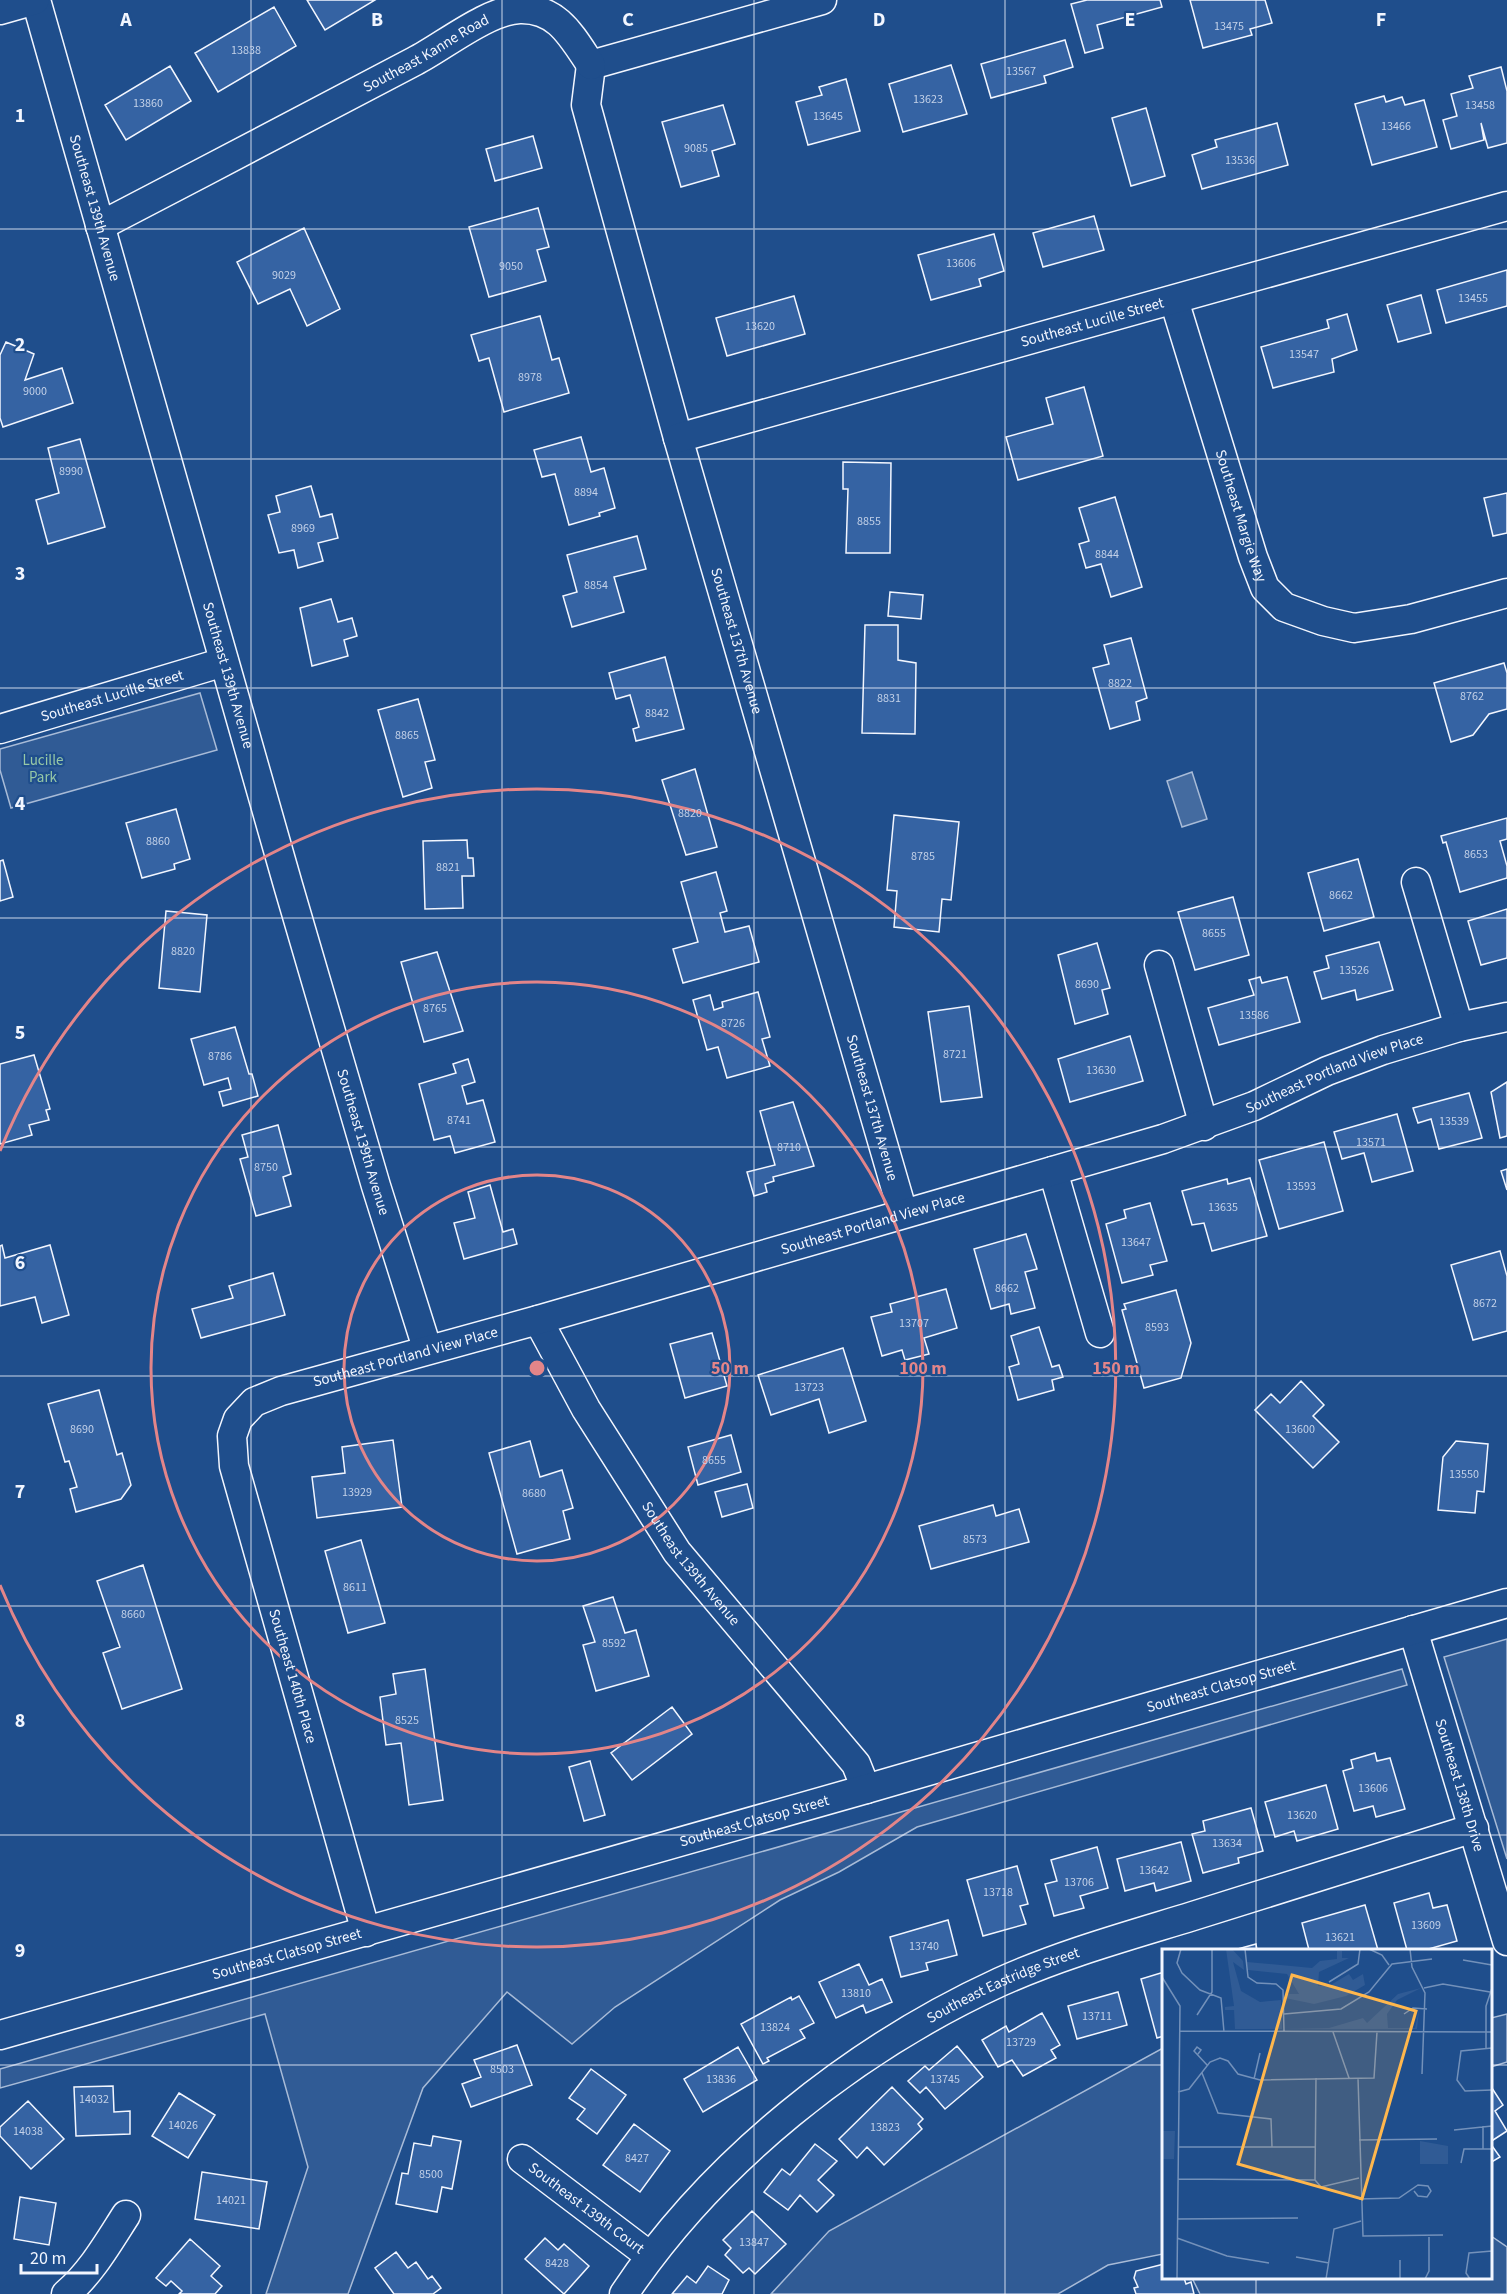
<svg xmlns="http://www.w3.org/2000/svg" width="1507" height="2294" font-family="'Source Sans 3',sans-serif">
<rect width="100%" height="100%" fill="#1f4e8c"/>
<!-- built -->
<path fill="#305b95" stroke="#a8bbd7" stroke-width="1.5" d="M200 693 217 750 11 808 0 770V749Z
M1507 1639V1859L1444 1657Z
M1402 1669 1407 1685 917 1827 839 1872 780 1900 615 2007 572 2044 507 1992 423 2088 348 2294H266L308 2167 265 2014 0 2088V2069Z
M1507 2014V2062L1491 2067V2018Z
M1163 2048V2254L1108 2265 1058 2294H771L829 2231Z
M1491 2236 1507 2247V2294H1200L1192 2278H1490Z"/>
<!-- water -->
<path fill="#446ba0" stroke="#a8bbd7" stroke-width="1.5" d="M1192 772 1207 819 1182 827 1167 781Z"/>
<!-- building -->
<path fill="#3563a3" stroke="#f2f6ff" stroke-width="1.5" d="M307 0H375L325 30Z
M1087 0H1160L1162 7 1097 25 1103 48 1085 53 1071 4Z
M1190 0H1265L1272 23 1250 29 1252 35 1203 48Z
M274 7 296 46 218 92 195 53Z
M1065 40 1073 67 1044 76 1046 83 991 98 981 64Z
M951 65 967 114 903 132 889 84Z
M170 66 191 101 126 140 105 105Z
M1501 67 1507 91V143L1488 148 1481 123 1484 140 1451 149 1443 120 1457 116 1451 94 1473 88 1469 76Z
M846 79 860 131 808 145 796 102 822 95 819 87Z
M1384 96 1386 102 1402 97 1405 105 1424 100 1437 147 1372 165 1355 104Z
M723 105 735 144 712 151 719 176 681 187 662 122Z
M1146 108 1165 176 1131 186 1112 118Z
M1277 123 1288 165 1202 189 1192 155 1217 147 1215 140Z
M533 136 542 168 495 181 486 149Z
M538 208 549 247 537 250 546 281 489 297 469 227Z
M1094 216 1104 250 1043 267 1033 233Z
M304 228 340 309 307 326 290 289 258 304 237 262Z
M994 234 1004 271 979 279 981 286 931 300 918 255Z
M1507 270V306L1446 323 1437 290Z
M1421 295 1431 333 1398 342 1387 305Z
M794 296 805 334 727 356 716 318Z
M1347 314 1357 350 1332 359 1334 372 1273 388 1261 347 1329 328 1327 320Z
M540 316 552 360 559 358 569 393 504 412 489 358 479 361 471 335Z
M6 342 34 354 25 380 62 368 73 403 3 427 0 418V355Z
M1084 387 1103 456 1018 480 1006 437 1053 424 1046 398Z
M581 437 591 472 604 468 615 508 599 513 600 516 569 525 555 474 542 477 534 450Z
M80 439 105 527 48 544 36 500 59 493 48 448Z
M843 462 891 463 890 553H846L848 489H843Z
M311 486 320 517 332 514 338 538 318 543 323 561 298 568 294 550 279 553 268 515 280 512 276 496Z
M1507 493V533L1493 536 1484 498Z
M1115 497 1142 587 1111 597 1101 564 1086 568 1079 544 1089 541 1079 508Z
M637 536 646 569 614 577 624 612 572 627 563 596 577 592 567 555Z
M890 592 923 595 921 619 888 616Z
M331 599 338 622 352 618 357 636 344 640 348 656 312 666 300 608Z
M865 625H898V660L916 663 915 734 862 733Z
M1131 638 1147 698 1136 702 1140 720 1110 729 1093 668 1109 664 1104 645Z
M665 657 684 729 636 741 633 729 639 727 630 695 616 699 609 673Z
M1504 663 1507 673V709L1489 714 1473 735 1451 742 1434 683Z
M418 699 435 760 425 762 432 788 403 797 378 710Z
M695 769 717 847 686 855 662 780Z
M176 809 190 859 174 864 175 869 142 878 126 823Z
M894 815 959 822 951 900 942 899 939 932 894 927 897 891 887 890Z
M1507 818V839L1500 841 1507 866V878L1460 892 1446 842 1443 843 1441 836Z
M467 840 468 858H473L474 876H462L463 908 425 909 423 841Z
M1358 859 1374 917 1324 931 1308 873Z
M3 860 13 897 0 901V861Z
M716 872 727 911 720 913 725 932 749 926 759 962 683 983 673 949 698 942 681 882Z
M1233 897 1249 955 1195 970 1178 912Z
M1507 909V958L1481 965 1468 921Z
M166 911 207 915 200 992 159 988Z
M1379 942 1393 990 1357 1000 1355 990 1322 999 1314 972 1329 968 1326 956Z
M1097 943 1110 988 1102 990 1108 1014 1075 1024 1058 955Z
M437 952 463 1031 424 1042 401 962Z
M1260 977 1262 983 1287 977 1300 1022 1219 1045 1208 1008 1254 995 1249 980Z
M758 992 770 1037 762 1039 770 1066 727 1078 718 1047 707 1050 693 1000 710 995 714 1010 723 1007 722 1002Z
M969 1006 982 1097 941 1102 928 1012Z
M235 1027 249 1074H252L258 1096 223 1106 219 1092 231 1089 228 1078 204 1085 191 1039Z
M1130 1036 1143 1081 1070 1102 1058 1059Z
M34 1055 50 1109 46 1110 49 1120 29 1125 32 1135 0 1144V1064Z
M468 1059 475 1082 462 1086 467 1104 483 1100 495 1142 455 1153 450 1136 434 1140 419 1084 456 1073 453 1064Z
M1507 1082V1136L1500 1138 1491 1092Z
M1469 1093 1482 1138 1439 1149 1431 1119 1418 1123 1413 1108Z
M793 1102 814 1166 773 1177 774 1181 765 1184 767 1192 754 1196 747 1172 775 1165 760 1111Z
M1397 1114 1413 1171 1372 1182 1364 1153 1342 1159 1334 1132Z
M278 1125 291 1174 283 1177 291 1206 256 1216 240 1159 248 1157 242 1135Z
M1324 1142 1343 1211 1279 1229 1259 1160Z
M1507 1169V1190L1501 1171Z
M1250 1178 1267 1236 1212 1251 1204 1223 1192 1225 1182 1191 1227 1179 1228 1184Z
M490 1185 503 1232 513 1229 517 1244 464 1259 454 1223 475 1218 468 1192Z
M1150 1203 1167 1261 1150 1265 1153 1275 1122 1283 1106 1224 1126 1218 1124 1210Z
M1026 1234 1037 1269 1025 1272 1035 1308 1011 1314 1009 1304 991 1309 974 1249Z
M2 1245 5 1258 50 1245 69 1315 42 1323 35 1297 0 1306V1246Z
M1500 1251 1507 1276V1331L1473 1340 1451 1265Z
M273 1273 285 1315 201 1338 192 1309 233 1298 229 1286Z
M946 1289 957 1328 924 1338 929 1354 905 1360 902 1350 882 1356 871 1317 892 1312 890 1304Z
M1176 1290 1191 1343 1181 1378 1144 1388 1122 1310 1126 1309 1124 1304Z
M1039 1327 1052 1367 1059 1365 1063 1377 1052 1380 1054 1390 1018 1400 1009 1367 1019 1364 1011 1336Z
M712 1333 727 1386 685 1398 670 1344Z
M843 1348 866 1421 829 1433 819 1399 771 1415 758 1375Z
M1301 1381 1324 1405 1313 1416 1339 1442 1313 1468 1255 1410 1271 1394 1280 1403Z
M99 1390 117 1455 122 1453 131 1485 121 1499 76 1512 70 1489 77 1487 69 1461 65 1462 48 1404Z
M731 1435 741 1472 698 1485 688 1447Z
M393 1440 402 1507 317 1518 312 1477 345 1473 342 1447Z
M530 1441 540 1477 562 1470 573 1508 563 1511 570 1539 517 1554 489 1453Z
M1456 1441 1488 1444 1484 1492 1477 1491 1475 1513 1438 1510 1443 1457Z
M747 1484 753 1508 722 1517 715 1492Z
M993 1505 996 1516 1019 1509 1029 1542 931 1569 919 1526Z
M361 1540 385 1623 348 1633 325 1551Z
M143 1565 182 1689 122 1709 103 1653 120 1647 97 1581Z
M613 1597 625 1633 636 1630 649 1676 596 1691 583 1645 595 1642 583 1606Z
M425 1669 443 1800 409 1805 401 1743 386 1745 380 1697 396 1694 393 1674Z
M672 1707 692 1734 632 1780 611 1753Z
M1375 1753 1377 1761 1390 1758 1405 1809 1376 1817 1373 1806 1354 1811 1343 1771 1353 1768 1351 1760Z
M590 1761 605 1815 584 1821 569 1767Z
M1326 1785 1338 1829 1297 1841 1294 1831 1275 1837 1265 1802Z
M1251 1808 1263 1851 1238 1858 1239 1863 1203 1873 1192 1834 1205 1831 1203 1821Z
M1181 1842 1191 1881 1156 1891 1154 1883 1125 1891 1117 1859Z
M1097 1847 1108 1888 1080 1896 1084 1908 1054 1916 1045 1884 1057 1881 1051 1860Z
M1017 1866 1028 1904 1020 1906 1026 1924 983 1936 967 1880Z
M1429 1893 1433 1908 1447 1905 1457 1941 1425 1950H1407L1394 1903Z
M1365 1905 1378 1950H1309L1302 1923Z
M948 1920 957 1955 926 1963 928 1970 901 1977 890 1937Z
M1256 1944 1257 1950H1234Z
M859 1964 869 1985 882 1979 892 2002 866 2013 863 2005 836 2018 819 1982Z
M1164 1972V2036L1157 2038 1141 1979Z
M1118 1992 1127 2025 1077 2039 1068 2006Z
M799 1996 814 2023 800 2030 805 2038 767 2058 769 2061 763 2064 741 2024 791 1997 792 2000Z
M1042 2013 1060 2045 1051 2050 1056 2058 1023 2076 1012 2060 998 2067 982 2040 1006 2026 1009 2032Z
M517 2045 532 2085 471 2107 462 2084 481 2077 474 2060Z
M957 2046 983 2077 945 2109 926 2087 920 2093 908 2081 925 2066 929 2070Z
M738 2047 757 2080 703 2112 684 2079Z
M591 2069 626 2095 597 2134 577 2119 585 2109 569 2098Z
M1490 2085 1503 2105 1495 2111 1507 2131 1490 2142Z
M113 2086 114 2112 130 2111V2134L76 2136 74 2087Z
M892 2087 923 2119 918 2124 922 2129 884 2165 867 2147 857 2158 839 2139Z
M179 2093 215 2115 188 2158 152 2136Z
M28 2101 64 2139 31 2169 0 2136V2127Z
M634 2124 670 2151 640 2192 603 2165Z
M433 2136 461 2141 452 2189 442 2187 437 2212 396 2204 402 2173 408 2174 414 2143 431 2146Z
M1490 2143 1500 2157 1490 2163Z
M815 2144 837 2161 818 2180 834 2195 817 2212 800 2195 788 2210 764 2192 782 2169 790 2175Z
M202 2172 267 2182 259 2229 195 2219Z
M20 2197 56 2203 49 2245 14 2239Z
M752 2211 786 2244 755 2274 749 2268 743 2273 725 2255 731 2248 723 2240Z
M545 2238 558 2250 564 2244 589 2266 564 2294 525 2259Z
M190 2239 220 2266 211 2276 222 2286 215 2294H179L182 2291 171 2281 166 2286 156 2278Z
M396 2252 408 2268 416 2262 428 2279 432 2276 441 2288 433 2294H394L375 2268Z
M1164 2264V2278H1184L1186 2284 1191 2282 1194 2294H1136L1134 2288 1138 2287 1134 2278 1136 2271Z
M708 2266 729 2280 722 2294H672L687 2276 696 2283Z"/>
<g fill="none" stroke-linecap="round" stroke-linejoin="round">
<!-- minor casing -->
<g stroke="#f2f6ff" stroke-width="31">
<g id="minor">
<path id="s1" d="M36 0 288 885 376 1186 427 1348"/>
<path d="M0 10 35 0"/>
<path id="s2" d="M591 65 586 105 678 438 903 1213"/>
<path d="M591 65 822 0"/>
<path id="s3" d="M100 226C205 171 310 117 415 61 444 46 488 10 520 9 558 8 572 37 591 65"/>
<path id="s4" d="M1174 300 1253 557 1265 588 1284 607 1323 621 1354 628 1411 619 1507 593"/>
<path id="s5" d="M678 438 1507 206"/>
<path id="s6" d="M0 729 224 662"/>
<path d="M1416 882 1459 1027"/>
<path d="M1159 965 1204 1126"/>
<path d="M1053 1171 1100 1333"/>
<path id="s7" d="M538 1320 586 1409 677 1552 856 1764 866 1789"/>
<path id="s8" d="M1413 1630 1507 1941"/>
<path id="s9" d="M366 1932 234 1466 232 1436 238 1419 254 1402 281 1391 538 1320 1163 1139 1254 1106 1327 1071 1383 1050 1459 1027 1507 1017"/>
<path id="s10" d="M0 2035 866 1789 1507 1603"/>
<path id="s11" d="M522 2159 650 2256"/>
<path d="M66 2294C91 2273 108 2243 126 2215"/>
<path id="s12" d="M624 2294C713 2161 854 2049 1000 1982 1062 1954 1128 1936 1193 1916 1287 1887 1380 1857 1474 1828"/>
</g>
</g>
<!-- minor -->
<use href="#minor" stroke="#1f4e8c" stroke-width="28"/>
</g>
<!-- grid -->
<path fill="none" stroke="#f2f6ff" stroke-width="1.5" stroke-opacity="0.55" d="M251 0V2294M502 0V2294M754 0V2294M1005 0V2294M1256 0V1950M0 229H1507M0 459H1507M0 688H1507M0 918H1507M0 1147H1507M0 1376H1507M0 1606H1507M0 1835H1507M0 2065H1164M1490 2065H1507M1256 2278V2294"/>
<!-- distance rings -->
<g fill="none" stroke="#e38589" stroke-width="3">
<circle cx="537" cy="1368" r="193"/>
<circle cx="537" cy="1368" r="386"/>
<path d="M0 1151A579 579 0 1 1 0 1585"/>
</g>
<g text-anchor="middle" stroke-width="4.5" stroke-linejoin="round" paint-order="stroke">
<!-- number labels -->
<g font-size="12" fill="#c3d1e8">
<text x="1229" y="30">13475</text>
<text x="246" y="54">13838</text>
<text x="1021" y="75">13567</text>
<text x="928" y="103">13623</text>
<text x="148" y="107">13860</text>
<text x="1480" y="109">13458</text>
<text x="828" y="120">13645</text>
<text x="1396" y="130">13466</text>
<text x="696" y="152">9085</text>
<text x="1240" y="164">13536</text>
<text x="961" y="267">13606</text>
<text x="511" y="270">9050</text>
<text x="284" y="279">9029</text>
<text x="1473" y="302">13455</text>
<text x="760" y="330">13620</text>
<text x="1304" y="358">13547</text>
<text x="530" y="381">8978</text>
<text x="35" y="395">9000</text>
<text x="71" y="475">8990</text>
<text x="586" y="496">8894</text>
<text x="869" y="525">8855</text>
<text x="303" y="532">8969</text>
<text x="1107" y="558">8844</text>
<text x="596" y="589">8854</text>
<text x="1120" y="687">8822</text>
<text x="1472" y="700">8762</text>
<text x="889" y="702">8831</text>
<text x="657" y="717">8842</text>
<text x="407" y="739">8865</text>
<text x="690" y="817">8820</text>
<text x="158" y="845">8860</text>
<text x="1476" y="858">8653</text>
<text x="923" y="860">8785</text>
<text x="448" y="871">8821</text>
<text x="1341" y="899">8662</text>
<text x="1214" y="937">8655</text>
<text x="183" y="955">8820</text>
<text x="1354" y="974">13526</text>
<text x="1087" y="988">8690</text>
<text x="435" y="1012">8765</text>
<text x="1254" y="1019">13586</text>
<text x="733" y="1027">8726</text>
<text x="955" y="1058">8721</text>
<text x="220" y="1060">8786</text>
<text x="1101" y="1074">13630</text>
<text x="459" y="1124">8741</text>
<text x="1454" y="1125">13539</text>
<text x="1371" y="1146">13571</text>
<text x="789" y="1151">8710</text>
<text x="266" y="1171">8750</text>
<text x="1301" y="1190">13593</text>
<text x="1223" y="1211">13635</text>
<text x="1136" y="1246">13647</text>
<text x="1007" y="1292">8662</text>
<text x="1485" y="1307">8672</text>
<text x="914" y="1327">13707</text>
<text x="1157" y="1331">8593</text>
<text x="809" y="1391">13723</text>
<text x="82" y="1433">8690</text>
<text x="1300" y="1433">13600</text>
<text x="714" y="1464">8655</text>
<text x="1464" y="1478">13550</text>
<text x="357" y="1496">13929</text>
<text x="534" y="1497">8680</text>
<text x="975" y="1543">8573</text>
<text x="355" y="1591">8611</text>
<text x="133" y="1618">8660</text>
<text x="614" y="1647">8592</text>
<text x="407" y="1724">8525</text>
<text x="1373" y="1792">13606</text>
<text x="1302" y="1819">13620</text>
<text x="1227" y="1847">13634</text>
<text x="1154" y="1874">13642</text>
<text x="1079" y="1886">13706</text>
<text x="998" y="1896">13718</text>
<text x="1426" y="1929">13609</text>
<text x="1340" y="1941">13621</text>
<text x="924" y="1950">13740</text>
<text x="856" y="1997">13810</text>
<text x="1097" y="2020">13711</text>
<text x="775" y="2031">13824</text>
<text x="1021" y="2046">13729</text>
<text x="502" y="2073">8503</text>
<text x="721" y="2083">13836</text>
<text x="945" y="2083">13745</text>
<text x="94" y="2103">14032</text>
<text x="183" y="2129">14026</text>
<text x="885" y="2131">13823</text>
<text x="28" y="2135">14038</text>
<text x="637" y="2162">8427</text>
<text x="431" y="2178">8500</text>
<text x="231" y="2204">14021</text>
<text x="754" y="2246">13847</text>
<text x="557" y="2267">8428</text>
</g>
<!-- street labels -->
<g font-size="15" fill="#f2f6ff" stroke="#1f4e8c">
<text dy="5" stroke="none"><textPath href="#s3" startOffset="369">Southeast Kanne Road</textPath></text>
<text dy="5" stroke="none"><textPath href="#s1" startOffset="216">Southeast 139th Avenue</textPath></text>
<text dy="5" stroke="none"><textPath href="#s5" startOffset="430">Southeast Lucille Street</textPath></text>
<text dy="5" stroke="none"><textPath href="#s4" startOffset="226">Southeast Margie Way</textPath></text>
<text dy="5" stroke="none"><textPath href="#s2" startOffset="597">Southeast 137th Avenue</textPath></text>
<text dy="5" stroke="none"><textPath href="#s1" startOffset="702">Southeast 139th Avenue</textPath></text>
<text dy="5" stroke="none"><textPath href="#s6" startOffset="117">Southeast Lucille Street</textPath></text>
<text dy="5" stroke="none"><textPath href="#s9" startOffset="1686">Southeast Portland View Place</textPath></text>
<text dy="5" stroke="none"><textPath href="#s2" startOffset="1083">Southeast 137th Avenue</textPath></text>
<text dy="5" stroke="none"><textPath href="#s1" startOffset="1188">Southeast 139th Avenue</textPath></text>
<text dy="5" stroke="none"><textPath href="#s9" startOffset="1200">Southeast Portland View Place</textPath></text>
<text dy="5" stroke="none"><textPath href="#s9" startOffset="714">Southeast Portland View Place</textPath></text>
<text dy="5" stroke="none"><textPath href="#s7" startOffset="288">Southeast 139th Avenue</textPath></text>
<text transform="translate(293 1676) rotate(74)" y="5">Southeast 140th Place</text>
<text dy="5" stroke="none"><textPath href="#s10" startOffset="1270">Southeast Clatsop Street</textPath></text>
<text dy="5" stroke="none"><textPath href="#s8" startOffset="162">Southeast 138th Drive</textPath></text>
<text dy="5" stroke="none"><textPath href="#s10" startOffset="784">Southeast Clatsop Street</textPath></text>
<text dy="5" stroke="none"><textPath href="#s10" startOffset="298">Southeast Clatsop Street</textPath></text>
<text dy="5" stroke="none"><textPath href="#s12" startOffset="496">Southeast Eastridge Street</textPath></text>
<text dy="5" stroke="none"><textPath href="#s11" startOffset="81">Southeast 139th Court</textPath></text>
</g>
<!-- park labels -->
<g font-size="15" fill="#97c8a6" stroke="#1f4e8c">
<text x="43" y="765">Lucille<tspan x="43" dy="17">Park</tspan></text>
</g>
</g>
<!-- overview -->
<g transform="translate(1162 1949)">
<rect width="330" height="330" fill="#1f4e8c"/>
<path d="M64 0H70L81 12 82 21 71 13 79 42 98 53 119 51 120 80H73L72 61H63V58L72 57ZM175 2H180V9H187L157 23 156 37H167L187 25 191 31 201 25 203 36 184 47 152 55 123 49V45H137L125 25 86 21 85 13 150 19 158 12 175 10ZM259 39 235 51 225 65 226 79H253L257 61 255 80H124L167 79 201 69 205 74 236 45ZM0 182H13L12 210H0ZM258 192 286 197V215H258Z" fill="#305b95"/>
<path fill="none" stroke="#7391ba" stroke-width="1.5" d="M19 0 15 14 20 24 38 41 59 49 62 83M83 0 86 28 95 34 114 35 121 41 122 82M83 0H165M207 0 220 6 227 16M248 0 250 18 263 44 260 125M301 11 330 16M0 28 18 57 15 330M167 33 196 15 198 0M262 39 281 35 328 43M122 65 179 60 207 43 230 15 270 10M242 65 251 59 265 60M35 66 50 43V0M17 82 330 83M171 83 187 129M324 99V57L330 39M330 99 299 102 295 131 303 142 330 141M36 105 39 101 35 98 32 102 46 117M40 124 56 164 109 170 110 198M196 129 201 287 281 286M92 130 98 104M16 143 27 140 48 113 58 109 66 112 76 125 98 131 212 129 215 83M292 181 330 177M197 191 275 190M16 198H154M321 200V177M299 214 302 200H330M16 230 153 231 159 238 197 229M153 231 154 129M197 250 237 249 256 236 266 237 269 242 265 248 256 247 252 242M15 270 136 269M15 289 65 307 107 314M134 308 167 314M238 311V330M164 330 172 280 199 272M263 330 267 322V288M308 330 304 324 307 304 330 302"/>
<path fill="#ffb74d" fill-opacity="0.15" stroke="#ffb74d" stroke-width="3" d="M130 26 254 62 200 250 76 215Z"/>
<rect width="330" height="330" fill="none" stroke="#f2f6ff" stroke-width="3"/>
</g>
<g font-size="20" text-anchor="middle" font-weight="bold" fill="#f2f6ff" stroke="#1f4e8c" stroke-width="4.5" stroke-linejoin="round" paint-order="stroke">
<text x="126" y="26">A</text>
<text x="377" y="26">B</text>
<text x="628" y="26">C</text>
<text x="879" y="26">D</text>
<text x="1130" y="26">E</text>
<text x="1381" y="26">F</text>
<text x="20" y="122">1</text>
<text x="20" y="351">2</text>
<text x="20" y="580">3</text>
<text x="20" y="810">4</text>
<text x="20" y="1039">5</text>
<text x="20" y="1269">6</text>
<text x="20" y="1498">7</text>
<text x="20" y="1727">8</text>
<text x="20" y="1957">9</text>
</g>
<circle cx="537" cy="1368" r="9" fill="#e38589" stroke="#1f4e8c" stroke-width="3"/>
<g font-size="18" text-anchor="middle" font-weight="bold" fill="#e38589" stroke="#1f4e8c" stroke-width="4.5" stroke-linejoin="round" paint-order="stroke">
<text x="730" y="1374">50 m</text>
<text x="923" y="1374">100 m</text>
<text x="1116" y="1374">150 m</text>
</g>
<!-- scale -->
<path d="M21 2264v9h76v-9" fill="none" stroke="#f2f6ff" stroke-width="3"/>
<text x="30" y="2264" font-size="18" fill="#f2f6ff" stroke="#1f4e8c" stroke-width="4.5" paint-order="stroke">20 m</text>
</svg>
